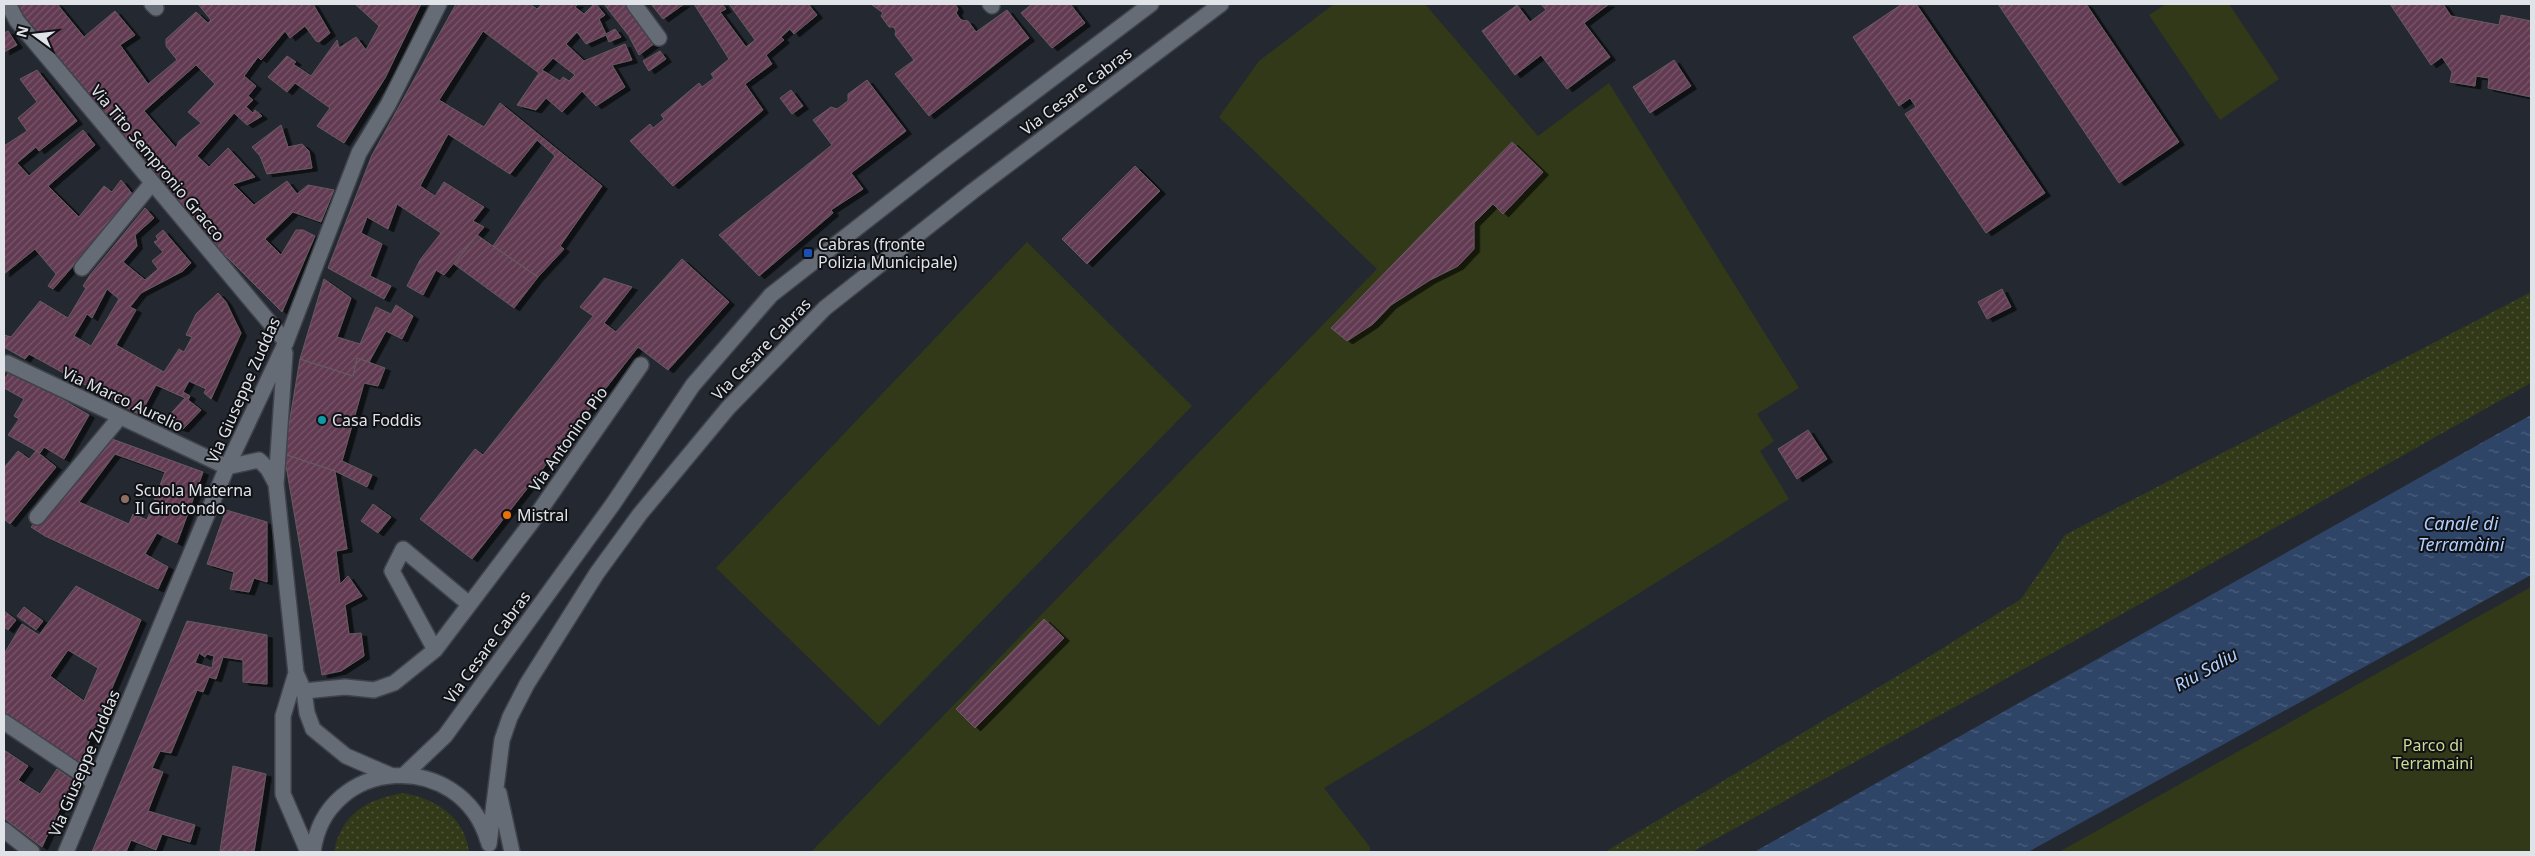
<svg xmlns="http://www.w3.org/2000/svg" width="2535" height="856" font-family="'Noto Sans',sans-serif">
<defs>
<pattern id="grass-dots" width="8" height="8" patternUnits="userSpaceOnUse" patternTransform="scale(1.25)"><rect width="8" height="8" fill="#323918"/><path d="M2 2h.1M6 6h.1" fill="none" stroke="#4f563a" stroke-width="1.8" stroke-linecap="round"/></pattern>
<pattern id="water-ripples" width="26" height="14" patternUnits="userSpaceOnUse" patternTransform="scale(1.25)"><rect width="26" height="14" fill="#2f4567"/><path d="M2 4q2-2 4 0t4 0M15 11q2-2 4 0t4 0" fill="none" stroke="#4d607d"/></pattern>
<pattern id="building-hatch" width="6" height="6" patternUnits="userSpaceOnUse" patternTransform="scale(1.25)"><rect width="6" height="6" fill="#623b52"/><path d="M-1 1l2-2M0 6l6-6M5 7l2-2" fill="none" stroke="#78576b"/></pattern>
<filter id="shadow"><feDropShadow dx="5.5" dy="3" stdDeviation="0" flood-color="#0009"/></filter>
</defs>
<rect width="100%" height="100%" fill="#242931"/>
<!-- grass -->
<path fill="url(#grass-dots)" d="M2531 292V383L2085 635 1692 852H1605L1922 661 2021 599 2065 535Z
M403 793C436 799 465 817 469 852H334C341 814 367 799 403 793Z"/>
<!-- park -->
<path fill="#323918" d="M1334 4H1425L1538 136 1609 83 1799 388 1757 414 1774 441 1760 451 1789 499 1423 729 1324 788 1370 847V852H811L1377 269 1219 117 1259 61Z
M2166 4H2229L2279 79 2220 120 2149 15Z
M1027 242 1192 406 879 726 716 568Z
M2531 587V852H2059Z"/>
<!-- water -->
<path fill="url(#water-ripples)" d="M2531 415V575L2028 852H1754Z"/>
<!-- building -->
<path fill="url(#building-hatch)" stroke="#665b60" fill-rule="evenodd" filter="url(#shadow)" d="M13 4H57L84 37 115 11 135 35 120 45 148 84 177 60 166 46V39L196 12 208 23 211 20 198 4H313L330 33 319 42 316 41 305 26 290 38 285 31 261 60 258 57 244 76 256 86 248 96 253 100 246 107 253 113 255 110 262 116 247 125 234 113 197 156 209 167 228 148 255 177 233 184 254 205 287 181 297 194 308 185 334 190 321 222 293 212 265 239 281 255 296 230H303L315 236 282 312 169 199ZM196 65 215 84 188 112 201 123 179 141 176 148 144 111Z
M355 4H421L385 78 344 143 317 126 330 108 295 83 287 92 268 77 287 56 296 62 293 64 311 76 337 40 339 48 356 37 366 50 379 26Z
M456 4H530L537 9 542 4H578L575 7 584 14 594 4H596L605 15 599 19 606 34 615 29 621 37 609 42 606 35 586 44 577 32 566 44 584 61 625 44 632 60 612 65 625 87 596 106 582 91 562 112 546 98 536 110 517 105 539 73 483 31 439 100 484 127 500 103 602 186 560 246 564 249 538 277 493 246 555 156 537 140 510 174 448 134 420 186 435 196 444 182 484 207 473 221 484 227 444 275 436 270 423 295 407 286 420 260 441 233 397 204 388 229 367 217 361 233 382 244 370 276 391 286 384 299 328 268 372 155ZM553 58 575 75 569 81 563 77 560 81 542 70Z
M604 4H627L655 43 639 55 629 36Z
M651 4H684L663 19Z
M694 4H722L726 9 720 12 746 47 755 40 729 4H808L817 15 794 34 790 29 781 37 784 40 766 55 772 64 745 84 763 110 673 186 630 141 650 124 653 128 664 119 661 115 699 83 702 87 714 78 711 74 729 59Z
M871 4H955L958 9 956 13 961 20 968 21 976 32 1007 10 1029 38 929 116 895 74 914 60 895 35 896 31 893 27H889L881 16 883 13Z
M1032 4H1072L1071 5 1085 23 1052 48 1021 13Z
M1541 4H1609L1584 23 1610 57 1567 89 1541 55 1515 75 1482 31 1517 5 1530 22 1546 10Z
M1902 4H1916L2045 193 1986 233 1905 114 1916 107 1910 98 1899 106 1853 37Z
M1998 4H2086L2179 142 2119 183Z
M2390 4H2443L2451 16 2499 25 2501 15 2531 21V97L2488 88 2489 78 2476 76 2475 86 2450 82 2452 72 2442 57 2431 65Z
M8 31 17 45 4 52V33Z
M660 51 666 59 649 71 643 61Z
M1674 60 1691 86 1650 113 1633 87Z
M37 70 77 121 39 151 36 147 17 163 29 176 83 130 95 145 48 186 79 217 104 186 112 192 121 180 134 196 53 289 48 286 56 274 35 249 4 274V146L27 131 18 118 37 102 20 79Z
M867 80 906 131 851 173 863 189 831 210 833 213 759 276 719 235 832 145 813 120 831 107 837 109 848 101V94Z
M791 90 803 106 792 114 780 98Z
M281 125 288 147 302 144 309 151 312 168 267 174 260 156 252 147Z
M1512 142 1543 172 1503 214 1493 204 1474 223V249L1458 266 1430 280 1391 305 1373 324 1347 341 1331 328Z
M1135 166 1160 191 1087 264 1062 239Z
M145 208 154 218 135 235 137 246 123 262 145 280 158 269 152 261 163 252 154 242 158 240 156 236 163 230 191 263 183 271 141 293 130 307 136 310 116 345 164 372 179 349 184 352 192 337 186 335 196 314 218 293 226 302 241 333 211 399 204 393 206 389 189 381 183 392 190 396 188 400 201 410 183 429 162 423 185 398 156 385 140 415 29 354 25 359 4 347V335L11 337 40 301 68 318 86 288 83 286 90 275ZM107 289 119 299 91 346 74 336 87 314 92 318Z
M477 235 538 277 514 308 454 264Z
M682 259 729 302 668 370 638 347 472 559 420 519 475 449 483 455 593 316 580 307 604 278 632 287 604 323 616 332Z
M324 279 351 298 337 337 360 344 376 307 391 314 396 305 413 316 402 339 386 331 369 362 357 358 353 376 300 359Z
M2002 289 2011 307 1987 319 1978 302Z
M357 358 385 368 378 386 364 383 342 461 372 475 367 487 335 471 284 454 300 359 353 376Z
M9 372 24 377 89 415 64 459 44 447 40 453 8 435 19 419 14 416 24 399 4 388V380Z
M1808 430 1827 459 1797 479 1778 449Z
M112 439 203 472 177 543 157 533 145 554 168 567 158 589 45 536 31 527ZM115 454 165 472 147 520 133 514 129 524 79 502Z
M18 451 29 459 36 451 56 467 10 524 4 519V468Z
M284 454 335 471 347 549 336 551 340 584 348 576 362 596 345 605 349 634 361 633 364 656 341 671 322 675Z
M373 504 391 517 378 533 361 521Z
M226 510 267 522V582L254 578 249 592 230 589 234 572 207 564Z
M76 586 141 620 79 765 4 715V654L22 624 39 635ZM68 650 98 668 84 701 50 676Z
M24 607 43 621 36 630 17 616Z
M4 611 16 620 8 630 4 627Z
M1044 619 1064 638 975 728 956 709Z
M187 621 267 635V684L243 682V660L223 657 216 679 209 677 203 692 197 690 171 753 160 751 152 768 163 772 148 811 195 825 190 842 162 834 156 850 131 840 126 852H92ZM199 653 205 657 207 654 214 656 212 668 195 663Z
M4 750 28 766 18 780 40 794 57 769 73 780 42 847 4 818Z
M233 766 266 774 254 852 220 851Z"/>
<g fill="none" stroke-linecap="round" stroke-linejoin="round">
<!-- street casing -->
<g stroke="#40434b" stroke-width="18">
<path id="street" d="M8 4 17 21 286 342
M152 4 156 8
M634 4 659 38
M990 4 992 6
M82 268 152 183
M4 364 7 363 227 467
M37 517 120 417
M435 650 392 571 403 549 469 604
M304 691 345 687 374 690 394 683 435 650 531 523 641 365
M4 722 95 783
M4 830 32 852"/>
</g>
<!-- secondary casing -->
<g stroke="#40434b" stroke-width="18">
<path id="secondary" d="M285 353 276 484 296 673 304 691 307 713 313 729 346 756 390 775
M227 467 259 460 268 469 276 484
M296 673 283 716V794L308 852
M405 774 445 736 613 504 693 385 771 295 944 160 1151 4
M499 793 512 852
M489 844 502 740 510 717 527 684 597 573 640 514 728 408 825 308 973 191 1221 4
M66 852 227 467 286 342 359 153 388 105 439 4
M313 852C325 756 461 748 488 841"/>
</g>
<!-- street -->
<use href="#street" stroke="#666c76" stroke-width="15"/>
<!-- secondary -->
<use href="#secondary" stroke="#666c76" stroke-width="15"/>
</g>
<!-- markers -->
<rect fill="#1a4fb4" stroke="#0f1115" stroke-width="2" x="803" y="248" width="10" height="10" rx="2.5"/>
<circle fill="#0f9aa8" stroke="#0f1115" stroke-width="2" cx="322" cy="420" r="5"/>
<circle fill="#8d6e63" stroke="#0f1115" stroke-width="2" cx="125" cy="499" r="5"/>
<circle fill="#e8710a" stroke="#0f1115" stroke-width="2" cx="507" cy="515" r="5"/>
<g text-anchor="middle" stroke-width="4" stroke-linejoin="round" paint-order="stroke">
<!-- street labels -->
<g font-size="16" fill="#e0e3e8" stroke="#0f1115">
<text transform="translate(1076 91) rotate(-37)" y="6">Via Cesare Cabras</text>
<text transform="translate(158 163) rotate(50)" y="6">Via Tito Sempronio Gracco</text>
<text transform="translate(761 349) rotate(-46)" y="6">Via Cesare Cabras</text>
<text transform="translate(243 390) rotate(-66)" y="6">Via Giuseppe Zuddas</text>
<text transform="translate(123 399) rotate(25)" y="6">Via Marco Aurelio</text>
<text transform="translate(568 439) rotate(-55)" y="6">Via Antonino Pio</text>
<text transform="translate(487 647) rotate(-54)" y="6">Via Cesare Cabras</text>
<text transform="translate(84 763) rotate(-67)" y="6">Via Giuseppe Zuddas</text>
</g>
<!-- poi labels -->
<g font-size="16" fill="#e0e3e8" stroke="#0f1115" text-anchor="start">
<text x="818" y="250">Cabras (fronte<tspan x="818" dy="18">Polizia Municipale)</tspan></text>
<text x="332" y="426">Casa Foddis</text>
<text x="135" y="496">Scuola Materna<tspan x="135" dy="18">Il Girotondo</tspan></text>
<text x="517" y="521">Mistral</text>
</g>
<!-- park labels -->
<g font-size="16" fill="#cadc95" stroke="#0f1115">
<text x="2433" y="751">Parco di<tspan x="2433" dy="18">Terramaini</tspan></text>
</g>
<!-- water labels -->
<g font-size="18" font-style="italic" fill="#afcefe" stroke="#0f1115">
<text x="2461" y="530">Canale di<tspan x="2461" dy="21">Terramàini</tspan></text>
<text transform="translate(2206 670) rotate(-29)" y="6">Riu Saliu</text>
</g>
</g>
<!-- border -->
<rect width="2535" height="856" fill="none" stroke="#e0e3e8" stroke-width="10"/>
<!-- north arrow -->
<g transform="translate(35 35) rotate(285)" stroke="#0f1115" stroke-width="4" paint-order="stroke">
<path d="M0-4L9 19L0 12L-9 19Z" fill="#e0e3e8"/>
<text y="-8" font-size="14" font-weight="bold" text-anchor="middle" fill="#e0e3e8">N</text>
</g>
</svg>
